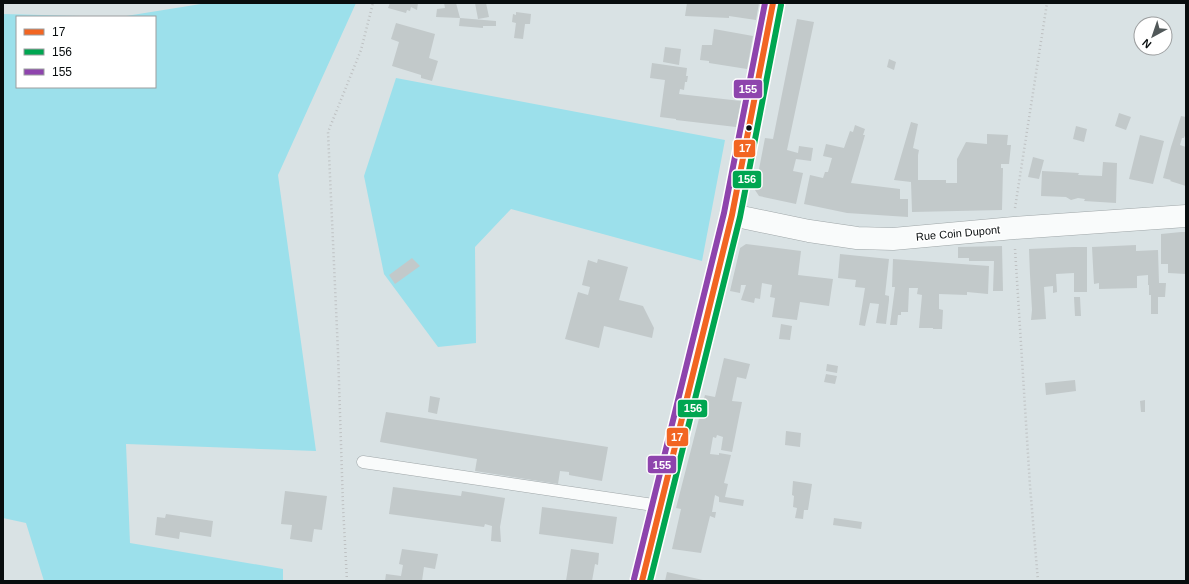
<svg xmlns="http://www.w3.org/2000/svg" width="1189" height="584" font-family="Helvetica,sans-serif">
<rect width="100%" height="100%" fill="#d9e2e4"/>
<!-- green -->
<path fill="#9ce0eb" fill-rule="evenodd" d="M207 3H356L278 175 316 451 126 444 130 543 283 569V581H44L26 523 3 518V14L120 17ZM17 17H155V87H17Z
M396 78 725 140 702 261 511 209 475 247 476 343 438 347 384 274 364 176Z"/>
<!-- building -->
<path fill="#c2c9ca" d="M390 3H418L417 10 411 7 410 11 407 10 406 13 388 8Z
M444 3H456L460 18 496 21V26H483V28L459 26 460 18 436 17 437 9 445 8Z
M475 3H486L489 17 478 19Z
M687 3H759L756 20 729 16V18L685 16Z
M516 12 531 14 530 24H525L523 39 514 38 516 23 512 22 513 14 516 15Z
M797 19 814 22 787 150 798 153 799 146 813 148 811 161 796 159 793 171 803 173 796 204 759 196 755 190 765 138 773 139Z
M396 23 435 34 429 58 438 61 432 81 421 78V75L392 66 399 42 391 39Z
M714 29 753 36 747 69 709 63V61L700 60 702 45H712Z
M665 47 681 49 679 65 663 62Z
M889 59 896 62 894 70 887 67Z
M652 63 687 68 686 76H688L687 82H685L684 90 680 89 679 94 741 101 736 127 676 120V119L660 117 665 80 650 78Z
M1119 113 1131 117 1126 130 1115 126Z
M1181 116 1186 117V133L1184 138H1182L1180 145 1186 147V186L1170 181 1171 180 1163 178 1171 147Z
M911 122 918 124 913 148 919 150 918 155V180H946V183H957V159L966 142 987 144V134L1008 135 1007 145H1011L1009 164H1001V168H1003L1002 210 912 212 911 182 894 180Z
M855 125 865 129 863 135H865L851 183 900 189V199H908V217L847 213 804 204 810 175 823 178 825 172H828L832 158 823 156 826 144 844 148 850 131 853 132Z
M1076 126 1087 129 1084 142 1073 139Z
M1140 135 1164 141 1153 184 1129 179Z
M1033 157 1044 160 1039 179 1028 177Z
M1103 162 1117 163 1116 203 1084 201 1085 199 1078 198 1071 200 1066 197 1041 196 1042 171 1079 173 1078 175 1102 176Z
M1181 232H1186V274L1168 273V264H1161V234Z
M746 244 801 251 798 275 833 279 829 306 800 302 797 320 772 317 775 298 770 297 772 285 762 283 760 299 755 298 754 303 741 300 746 285H741L740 293 730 291 740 248Z
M1136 245V251L1158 250 1159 283H1166L1165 297H1158V314H1151V295H1149V285H1148V275L1137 276V288L1099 289V283L1094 284 1092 247Z
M1002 246 1003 291H993L994 261H969V258H958V247Z
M1073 247H1087V292H1074V273L1056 274 1057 292 1053 293V286L1044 287 1046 319 1031 320 1032 310 1030 275 1029 249Z
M840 254 889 259 885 295 889 296V300L886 324 876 323 879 304 870 303 865 326 859 325 865 288 855 287 856 280 838 278Z
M412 258 420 266 395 284 389 275Z
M598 259 628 267 619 300 643 306 654 328 652 338 604 326 599 348 565 339 578 292 588 295 590 287 582 285 588 260 597 263Z
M893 259 989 266 988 294 967 292V295L939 294V309L943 310 942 329H933V328H919L922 295 917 294 918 288H909L908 312H901V315H898L897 325H890L895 287H892Z
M1074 297H1080L1081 316H1075Z
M781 324 792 326 790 340 779 339Z
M724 358 750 364 746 379 737 377 732 401 742 402 732 452 721 450 723 437 717 435 716 438 713 437 710 454 719 455V453L731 455 724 483 728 484 725 497 744 500 743 506 719 502V497L715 495 712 512H716L715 518 710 516 701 553 672 549 681 509 676 508 705 395 715 397Z
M827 364 838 366 837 373 826 371Z
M826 374 837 376 835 384 824 382Z
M1075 380 1076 391 1046 395 1045 383Z
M430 396 440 398 437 414 428 412Z
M1145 400V412H1141L1140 401Z
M386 412 608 447 602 481 569 475V472L560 471 558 484 475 471 477 459 380 442Z
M786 431 801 433 800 447 785 445Z
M793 481 812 484 808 510H804L803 519 795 518 797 508 793 507 794 496 792 495Z
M393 487 461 496 462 491 505 498 500 527 501 542 491 541 492 526 485 524 484 527 389 514Z
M285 491 327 496 322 530 314 529 312 542 290 539 292 525 281 524Z
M542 507 617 517 613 544 539 534Z
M166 514 213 521 211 537 180 532 179 539 155 535 157 517 165 518Z
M834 518 862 522 861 529 833 525Z
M402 549 438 554 435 569 424 567 422 581H385L386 574 401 576 403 565 399 564Z
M571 549 599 553 598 565 595 564 592 581H566Z
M667 572 703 580V581H665Z"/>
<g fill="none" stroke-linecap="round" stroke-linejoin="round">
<!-- lane casing -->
<g stroke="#9fa6a8" stroke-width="13">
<path id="lane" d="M363 462 660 506"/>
</g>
<!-- street casing -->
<g stroke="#9fa6a8" stroke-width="23">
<path id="street" d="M732 215 809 231 857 238 893 239 1014 228 1186 216"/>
</g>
<!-- secondary casing -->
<g stroke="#9fa6a8" stroke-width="23">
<path id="secondary" d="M642 581 732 215 773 3"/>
</g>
<!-- path -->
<path stroke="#bec1c2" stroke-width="2.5" stroke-dasharray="1 3" stroke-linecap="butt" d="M1015 208 1047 3
M1015 249 1030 486 1038 581
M347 581 343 506 338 352 328 132 361 50 373 3"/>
<!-- lane -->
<use href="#lane" stroke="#f9fbfb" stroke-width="12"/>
<!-- street -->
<use href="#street" stroke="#f9fbfb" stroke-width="22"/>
<!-- secondary -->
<use href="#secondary" stroke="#f9fbfb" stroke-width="22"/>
<!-- bus-1 casing -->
<g stroke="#fff" stroke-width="9">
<path id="bus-1" d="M642 581 732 215 773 3"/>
</g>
<!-- bus-2 casing -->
<g stroke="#fff" stroke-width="9">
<path id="bus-2" d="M650 581 740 217 781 5"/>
</g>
<!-- bus-3 casing -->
<g stroke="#fff" stroke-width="9">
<path id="bus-3" d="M634 579 724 213 765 3"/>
</g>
<!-- bus-1 -->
<use href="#bus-1" stroke="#f26522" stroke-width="6"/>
<!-- bus-2 -->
<use href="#bus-2" stroke="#00a651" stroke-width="6"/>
<!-- bus-3 -->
<use href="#bus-3" stroke="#8e44ad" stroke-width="6"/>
</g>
<!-- markers -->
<circle fill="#080d0e" stroke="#fff" stroke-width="1.5" cx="749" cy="128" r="3.5"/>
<g text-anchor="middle" stroke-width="3" stroke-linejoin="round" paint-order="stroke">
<!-- street labels -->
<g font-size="11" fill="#080d0e" stroke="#fff">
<text transform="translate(958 233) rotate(-5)" y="4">Rue Coin Dupont</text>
</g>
</g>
<g stroke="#fff" stroke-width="1.5">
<rect x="733" y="79" width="30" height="20" rx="4" fill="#8e44ad"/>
<rect x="733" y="139" width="23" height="19" rx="4" fill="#f26522"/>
<rect x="732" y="170" width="30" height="19" rx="4" fill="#00a651"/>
<rect x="677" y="399" width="31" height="19" rx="4" fill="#00a651"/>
<rect x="666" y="427" width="23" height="20" rx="4" fill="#f26522"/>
<rect x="647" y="455" width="30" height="19" rx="4" fill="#8e44ad"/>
</g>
<g font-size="11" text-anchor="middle" font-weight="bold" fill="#fff">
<text x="748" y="93">155</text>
<text x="745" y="152">17</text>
<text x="747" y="183">156</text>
<text x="693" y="412">156</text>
<text x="677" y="441">17</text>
<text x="662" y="469">155</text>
</g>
<!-- border -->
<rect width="1189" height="584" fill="none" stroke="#080d0e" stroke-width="8"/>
<!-- legend -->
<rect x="16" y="16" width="140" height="72" fill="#ffffff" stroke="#9c9e9f"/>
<rect x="24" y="29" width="20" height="6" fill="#f26522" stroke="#9c9e9f"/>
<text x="52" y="36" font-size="12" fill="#080d0e">17</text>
<rect x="24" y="49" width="20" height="6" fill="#00a651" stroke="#9c9e9f"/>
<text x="52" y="56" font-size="12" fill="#080d0e">156</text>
<rect x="24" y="69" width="20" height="6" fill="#8e44ad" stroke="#9c9e9f"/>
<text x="52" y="76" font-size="12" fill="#080d0e">155</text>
<!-- north arrow -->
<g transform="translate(1153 36) rotate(220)"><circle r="19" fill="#ffffff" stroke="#9c9e9f"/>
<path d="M0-3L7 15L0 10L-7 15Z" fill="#515859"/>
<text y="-6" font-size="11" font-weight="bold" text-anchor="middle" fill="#080d0e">N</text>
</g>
</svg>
